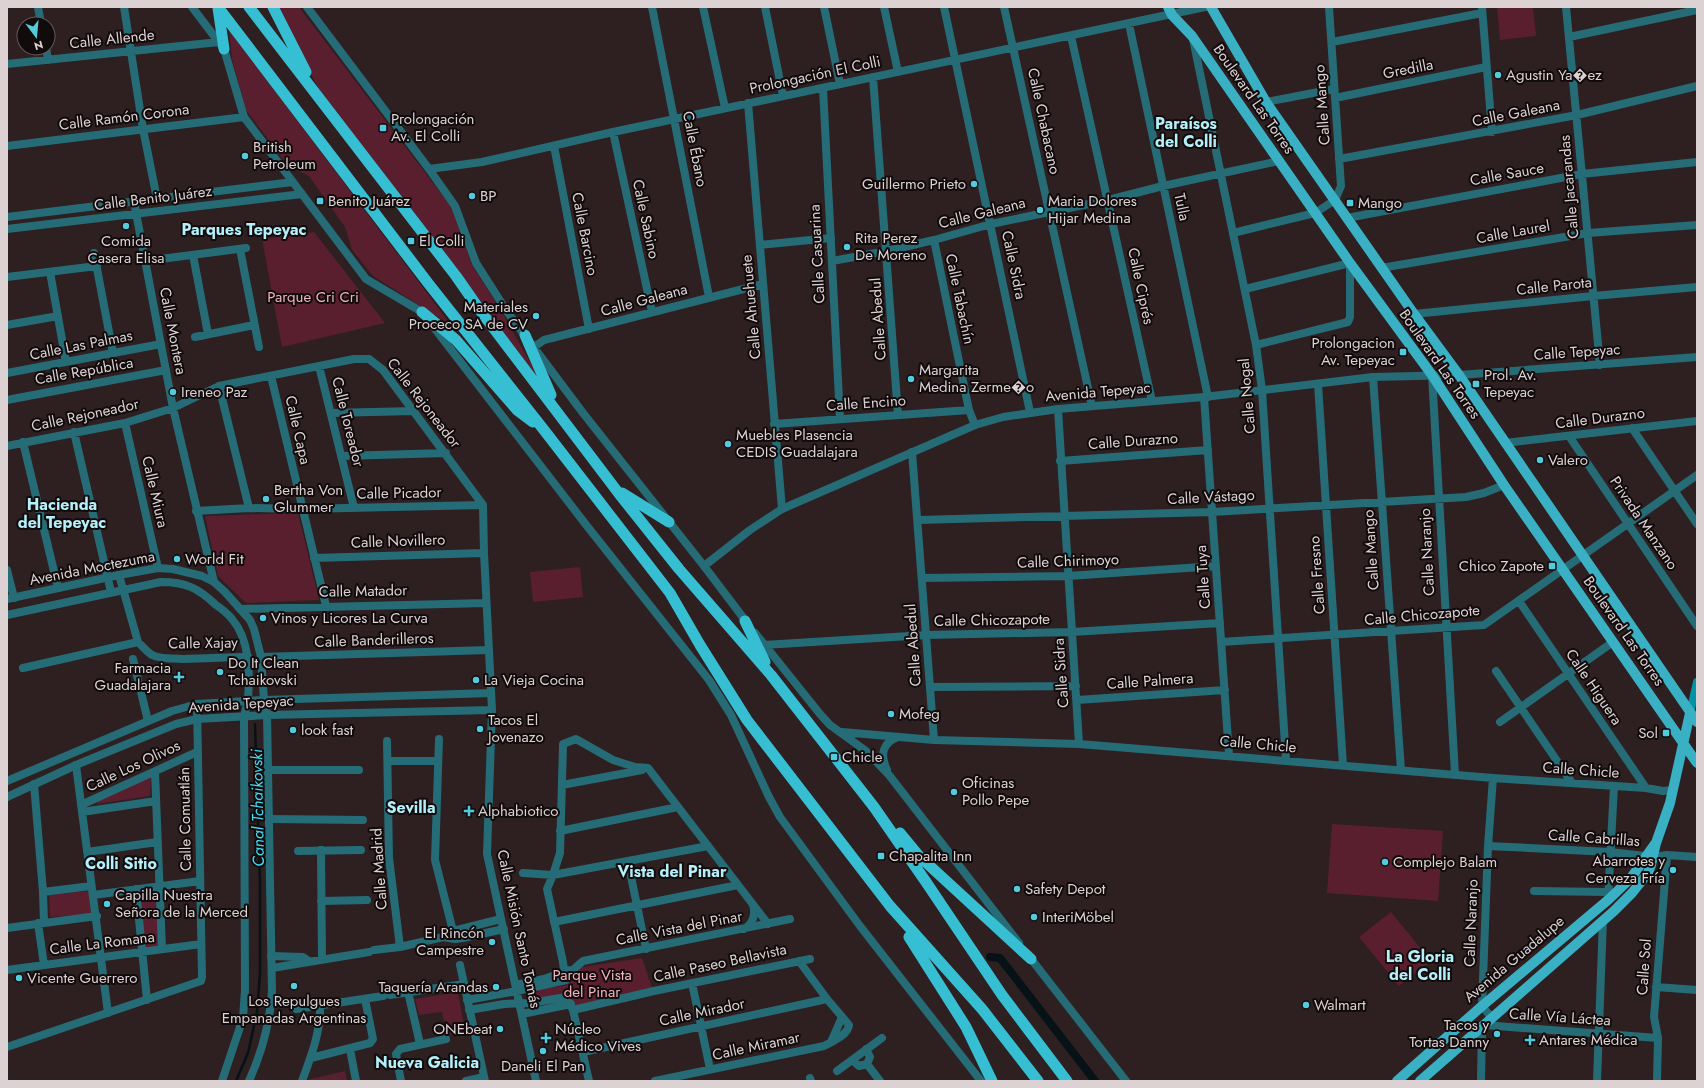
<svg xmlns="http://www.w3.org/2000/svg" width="1704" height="1088" font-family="Jost,sans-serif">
<rect width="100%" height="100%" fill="#2e1f21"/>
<!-- green -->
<path fill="#5a1f2e" d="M276 7H299L452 208 472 265 500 309 543 385 318 88Z
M1497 7H1533L1536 36 1500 40Z
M229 30 457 333 441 319 373 276 352 250 345 227 309 176 288 166 246 110 232 59Z
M314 232 385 323 282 347 262 239Z
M298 513 319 600 246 603 218 576 205 516Z
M580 567 583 597 533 602 530 572Z
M151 775 150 796 97 804V801Z
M1332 824 1443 831 1438 901 1327 893Z
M156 890 160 947 144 949 139 892Z
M89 891 91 914 50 917 49 895Z
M1391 912 1431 961 1399 986 1359 937Z
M642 958 652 988 573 1006 570 1000 532 1001 529 990C537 989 563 987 567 984 574 979 576 972 582 967Z
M458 992 465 1031 448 1035 442 1012 419 1015 415 999Z
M345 1071 347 1081H306L307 1080Z"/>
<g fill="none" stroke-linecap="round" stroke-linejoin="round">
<!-- stream -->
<path stroke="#061215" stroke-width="2.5" d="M236 1081 248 1053 257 1012 260 974V883L255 724"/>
<!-- canal -->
<path stroke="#061215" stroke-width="8" d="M990 957 1000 958 1095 1081"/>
<!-- minor -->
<path stroke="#266c77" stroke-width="8" d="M38 7 41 24
M124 7 143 129 157 199
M192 7 224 49 244 117 366 279 422 312 587 526 709 680 731 715 769 797 780 817 860 926 981 1081
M307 7 429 169 455 206 476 263 508 313 583 413 704 566 748 624
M652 7 709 297
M703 7 725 108
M765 7 783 96
M824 7 840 84
M884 7 898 72
M944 7 1030 412
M1004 7 1092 406
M1482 7 1492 132
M1566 7 1600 365
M1129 24 1208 397
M1071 36 1152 401
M1569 37 1697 10
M1193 39 1256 345 1262 390 1286 760
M1332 42 1482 13
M46 48 48 60
M7 64 219 42
M873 77 898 415
M823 88 840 419
M1335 98 1486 67
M1266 102 1334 89
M748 103 782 509
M613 132 652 312
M7 146 244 117
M554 146 589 329
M1339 159 1577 115 1697 86
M429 169 482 162 613 132 1205 7
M134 202 173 408 214 582
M7 217 293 182
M1347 218 1582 174 1697 162
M7 229 302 194
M1233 233 1315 213 1335 200 1341 186 1329 7
M934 240 969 410
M760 245 831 238
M240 249 259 347
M94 253 113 353
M193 255 208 334
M145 261 246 248
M832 261 887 251 934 240 991 224 1108 200 1163 186 1279 161
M1381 268 1588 233 1697 225
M50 272 66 362
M7 277 97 266
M1245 289 1350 263V317L1348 322 1256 345
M1414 314 1593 296 1697 287
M7 325 58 316
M195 337 254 325
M534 347 544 340 763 284
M319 366 354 508
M7 373 161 344
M1432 375 1455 774
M1459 375 1697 357
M271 376 326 606
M1373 377 1401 770
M1318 384 1343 765
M219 386 249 508
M1204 397 1229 755
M7 400 166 370
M1058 409 1079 744
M331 413 414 411
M125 423 158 568
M774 424 969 410 975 425
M1632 428 1697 524
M74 432 111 592
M1569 436 1697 626
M23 442 58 588
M1505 443 1697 421
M7 446 125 423 173 408 219 386 354 359H369L383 370 483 505 484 553 492 710 487 854 536 1081
M912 452 934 740
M342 456 446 453
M1060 461 1208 450
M196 511 249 508 302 509 483 505
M918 520 1212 512 1466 497 1484 493 1504 485
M314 558 484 553
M7 570 14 598
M119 575 138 642C143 647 147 652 152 655 168 663 226 656 248 657
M922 578 1068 576 1216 566
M1519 601 1646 788
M240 609 486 603
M755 633 820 714 830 725 866 751 889 775 1019 943
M1221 642 1484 625 1697 475
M764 645 926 635 1072 632 1220 623
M261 657 489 650
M133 659 148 721
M23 668 138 642
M1496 671 1572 783
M930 687 1076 686
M264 700 491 693
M1077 700 1225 690
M267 715 492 710
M1500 722 1613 642
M842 732 934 740 1079 744 1493 778 1646 788 1663 791 1672 790
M439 739 435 860 455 939
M387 741 389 858 400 947
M388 761H438
M76 765 108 1013
M268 770H359
M887 770C880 755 882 743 898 737
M155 772 162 949
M34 784 43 892
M562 785 642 770
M81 805 197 752
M82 812 156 801
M269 819 363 820
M560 831 678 807
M1488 846 1610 852 1653 857 1667 855 1697 857
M321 850 322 959
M298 851 361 850
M87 852 157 842
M628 862 646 949
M523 873 553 875 708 846
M136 889 147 1000
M1534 891 1608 892
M93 895 200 881
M1608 900 1614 786
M321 901 367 900
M554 922 738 885
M38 923 44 965
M44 923 43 892 91 886
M7 928 97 916
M744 929C753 924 756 914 753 905
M448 934 453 931 501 919
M374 950 400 947 443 937 455 939 463 938 504 929
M1028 955 1126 1081
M271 956 303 957 309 961
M460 965 485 1081
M272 968 369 952
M7 970 201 944
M562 981 564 971 563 962 547 889 553 875 560 853 563 746V744L576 739 613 760 635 767 648 768 768 924
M692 983 710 1069
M516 985 544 979 569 970
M1656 987 1697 990
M408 992 420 1044
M390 995 464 984
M467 1000 517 991 566 980 570 977 575 968 583 961 790 919
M296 1009 383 996
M469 1010 504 1004 531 1003 566 997 573 1010 589 1081
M573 1010 654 991 810 959
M522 1014 571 1004
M1492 1018 1482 1006 1488 846 1493 778
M1484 1025 1658 1038
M831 1042 842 1017
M7 1047 201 981 202 977 197 704
M350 1049 356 1081
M583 1052 827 999
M311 1058 370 1043 373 1039 365 999
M852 1060 859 1066 867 1064 870 1057 866 1049
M867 1064 880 1081
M837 1071 882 1038
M810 1078 811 1081
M302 1081C311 1057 321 1031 320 1005
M401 1081 396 1054 400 1049 446 1039
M466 1081 484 1077
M655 1081 824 1046C832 1042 848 1035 849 1025L827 999 799 961
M1481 1081 1482 1026
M1597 1081 1603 920
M1657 1081 1658 1038 1654 1017 1667 855"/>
<!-- tertiary -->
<path stroke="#266c77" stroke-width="8" d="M704 566 750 530 782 509 975 425 1003 417 1058 409 1204 397 1373 377 1459 375
M7 599 119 575 158 568 173 569 202 576 214 582 225 592 250 620 254 629 261 657 264 700 267 715 272 991C270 1023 262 1052 249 1081
M7 615 161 582C186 582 198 588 216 605 222 609 228 614 232 619 250 640 250 673 248 699 247 706 244 713 244 720L245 990 243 1018 222 1081
M7 781 172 711 197 704 264 700
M7 797 76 765 176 724 197 719 267 715"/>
<!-- secondary -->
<path stroke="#0094a6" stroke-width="8" d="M1690 713 1697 682"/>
<!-- primary -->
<path stroke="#39b0c3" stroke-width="10" d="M1168 7 1172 15 1192 36 1350 263 1432 375 1504 485 1697 763
M1211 7 1266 102 1414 314 1459 375 1697 722
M1397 1081 1482 1006 1608 900 1631 878 1655 844
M1420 1081 1614 911 1632 893 1648 873 1651 865 1656 843 1670 803 1690 713"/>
<!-- trunk -->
<path stroke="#36bed2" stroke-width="11" d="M218 7 428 283 544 430 670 593 700 645 747 720 890 906 982 1009 1038 1081
M249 7 456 276 479 309 620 495 679 569 771 675 874 807 926 882 1002 995 1067 1081
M273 7 306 72
M218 8 224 49
M422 312 456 340 517 410 533 422
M525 335 551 395
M622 493 669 522
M745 621 765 662
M900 833 919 856 1031 959
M909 937 966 1027 992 1081"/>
</g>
<!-- markers -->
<g fill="#54cadd" stroke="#110b0c" stroke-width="1.5">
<circle cx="1498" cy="75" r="4"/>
<rect x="379" y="124" width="8" height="8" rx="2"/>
<circle cx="245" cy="156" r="4"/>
<circle cx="974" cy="184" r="4"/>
<circle cx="472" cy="196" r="4"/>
<rect x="316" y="197" width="8" height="8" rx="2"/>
<rect x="1346" y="199" width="8" height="8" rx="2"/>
<circle cx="1040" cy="210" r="4"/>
<circle cx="126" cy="226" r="4"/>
<rect x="407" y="237" width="8" height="8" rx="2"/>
<circle cx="847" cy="247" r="4"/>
<circle cx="536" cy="316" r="4"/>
<rect x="1399" y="348" width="8" height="8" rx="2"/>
<circle cx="911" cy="379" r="4"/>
<rect x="1472" y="380" width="8" height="8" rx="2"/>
<circle cx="173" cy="392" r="4"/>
<circle cx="728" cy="444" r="4"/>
<circle cx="1540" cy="460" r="4"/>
<circle cx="266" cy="499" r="4"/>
<circle cx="177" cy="559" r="4"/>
<rect x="1548" y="562" width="8" height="8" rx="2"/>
<circle cx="263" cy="618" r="4"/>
<circle cx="220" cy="672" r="4"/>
<path d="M177 671h4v4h4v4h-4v4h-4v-4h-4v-4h4z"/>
<circle cx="476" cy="680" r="4"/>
<circle cx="891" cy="714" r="4"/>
<circle cx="480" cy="729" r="4"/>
<circle cx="293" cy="730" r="4"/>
<rect x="1662" y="729" width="8" height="8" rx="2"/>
<rect x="830" y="753" width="8" height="8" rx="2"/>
<circle cx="954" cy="792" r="4"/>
<path d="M467 805h4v4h4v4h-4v4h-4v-4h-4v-4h4z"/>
<rect x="877" y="852" width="8" height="8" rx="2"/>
<circle cx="1385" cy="862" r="4"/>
<circle cx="1673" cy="870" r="4"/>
<circle cx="1017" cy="889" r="4"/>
<circle cx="107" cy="904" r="4"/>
<circle cx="1034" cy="917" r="4"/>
<circle cx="492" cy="942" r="4"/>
<circle cx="19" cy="978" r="4"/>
<circle cx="294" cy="986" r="4"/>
<circle cx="496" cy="987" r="4"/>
<circle cx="1306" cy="1005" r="4"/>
<circle cx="500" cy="1029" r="4"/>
<circle cx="1497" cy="1034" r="4"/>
<path d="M544 1032h4v4h4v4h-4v4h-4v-4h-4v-4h4z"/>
<path d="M1528 1034h4v4h4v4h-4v4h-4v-4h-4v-4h4z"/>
<circle cx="543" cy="1051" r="4"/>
</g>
<g text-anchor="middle" stroke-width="4" stroke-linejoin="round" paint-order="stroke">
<!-- street labels -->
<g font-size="15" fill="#dcd1d3" stroke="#110b0c">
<text transform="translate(112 39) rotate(-6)" y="5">Calle Allende</text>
<text transform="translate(1408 69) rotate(-11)" y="5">Gredilla</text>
<text transform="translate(815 75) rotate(-12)" y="5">Prolongación El Colli</text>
<text transform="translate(1254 99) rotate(55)" y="5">Boulevard Las Torres</text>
<text transform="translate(1322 105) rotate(-94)" y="5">Calle Mango</text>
<text transform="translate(1516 113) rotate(-11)" y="5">Calle Galeana</text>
<text transform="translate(124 117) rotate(-7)" y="5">Calle Ramón Corona</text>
<text transform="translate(1044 121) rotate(78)" y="5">Calle Chabacano</text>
<text transform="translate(695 149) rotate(79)" y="5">Calle Ébano</text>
<text transform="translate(1507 174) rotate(-10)" y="5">Calle Sauce</text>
<text transform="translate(1569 187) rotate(-95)" y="5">Calle Jacarandas</text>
<text transform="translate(153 198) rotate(-7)" y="5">Calle Benito Juárez</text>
<text transform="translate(1182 207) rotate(78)" y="5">Tulla</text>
<text transform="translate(982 213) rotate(-14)" y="5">Calle Galeana</text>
<text transform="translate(646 219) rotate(78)" y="5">Calle Sabino</text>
<text transform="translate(1513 232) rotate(-10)" y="5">Calle Laurel</text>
<text transform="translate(585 234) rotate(79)" y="5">Calle Barcino</text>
<text transform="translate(817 254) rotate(-93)" y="5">Calle Casuarina</text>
<text transform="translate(1014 265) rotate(78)" y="5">Calle Sidra</text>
<text transform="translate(1141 286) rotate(78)" y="5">Calle Ciprés</text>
<text transform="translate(1554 286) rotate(-6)" y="5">Calle Parota</text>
<text transform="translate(960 299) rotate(78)" y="5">Calle Tabachín</text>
<text transform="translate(644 300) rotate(-15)" y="5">Calle Galeana</text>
<text transform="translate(751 307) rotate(-95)" y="5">Calle Ahuehuete</text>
<text transform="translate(878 319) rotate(-94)" y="5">Calle Abedul</text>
<text transform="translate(173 331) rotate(79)" y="5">Calle Montera</text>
<text transform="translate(81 345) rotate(-11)" y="5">Calle Las Palmas</text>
<text transform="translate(1577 352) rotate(-4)" y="5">Calle Tepeyac</text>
<text transform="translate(1440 364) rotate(55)" y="5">Boulevard Las Torres</text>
<text transform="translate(84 371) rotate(-10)" y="5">Calle República</text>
<text transform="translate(1098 392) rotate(-5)" y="5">Avenida Tepeyac</text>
<text transform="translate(1247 396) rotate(-95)" y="5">Calle Nogal</text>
<text transform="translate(424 403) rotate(52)" y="5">Calle Rejoneador</text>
<text transform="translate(866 403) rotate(-4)" y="5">Calle Encino</text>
<text transform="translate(85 415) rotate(-12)" y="5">Calle Rejoneador</text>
<text transform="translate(1600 418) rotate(-7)" y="5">Calle Durazno</text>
<text transform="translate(348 422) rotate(76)" y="5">Calle Toreador</text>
<text transform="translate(298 430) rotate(77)" y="5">Calle Capa</text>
<text transform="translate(1133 441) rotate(-4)" y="5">Calle Durazno</text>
<text transform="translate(155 492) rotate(77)" y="5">Calle Miura</text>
<text transform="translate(399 493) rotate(-1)" y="5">Calle Picador</text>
<text transform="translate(1211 497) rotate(-3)" y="5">Calle Vástago</text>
<text transform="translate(1644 523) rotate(56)" y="5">Privada Manzano</text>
<text transform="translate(398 541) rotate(-2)" y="5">Calle Novillero</text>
<text transform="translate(1371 550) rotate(-94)" y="5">Calle Mango</text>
<text transform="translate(1427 552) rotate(-93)" y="5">Calle Naranjo</text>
<text transform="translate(1068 561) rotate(-2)" y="5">Calle Chirimoyo</text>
<text transform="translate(92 568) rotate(-11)" y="5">Avenida Moctezuma</text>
<text transform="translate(1317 575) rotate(-94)" y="5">Calle Fresno</text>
<text transform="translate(1203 577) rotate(-94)" y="5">Calle Tuya</text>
<text transform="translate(363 591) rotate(-1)" y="5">Calle Matador</text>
<text transform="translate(1422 615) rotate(-5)" y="5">Calle Chicozapote</text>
<text transform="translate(992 620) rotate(-1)" y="5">Calle Chicozapote</text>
<text transform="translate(1624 631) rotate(55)" y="5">Boulevard Las Torres</text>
<text transform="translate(374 640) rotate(-2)" y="5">Calle Banderilleros</text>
<text transform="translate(203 643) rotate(-1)" y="5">Calle Xajay</text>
<text transform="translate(913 645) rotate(-94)" y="5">Calle Abedul</text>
<text transform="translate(1061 673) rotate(-94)" y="5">Calle Sidra</text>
<text transform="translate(1150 681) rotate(-4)" y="5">Calle Palmera</text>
<text transform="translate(1594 687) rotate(56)" y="5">Calle Higuera</text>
<text transform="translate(241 704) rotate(-4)" y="5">Avenida Tepeyac</text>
<text transform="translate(1258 744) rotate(5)" y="5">Calle Chicle</text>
<text transform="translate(133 766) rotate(-25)" y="5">Calle Los Olivos</text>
<text transform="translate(1581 770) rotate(4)" y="5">Calle Chicle</text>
<text transform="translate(185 819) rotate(-91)" y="5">Calle Comuatlán</text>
<text transform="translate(1594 838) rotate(4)" y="5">Calle Cabrillas</text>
<text transform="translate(379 869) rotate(-94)" y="5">Calle Madrid</text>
<text transform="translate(1471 923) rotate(-88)" y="5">Calle Naranjo</text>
<text transform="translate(679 928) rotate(-11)" y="5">Calle Vista del Pinar</text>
<text transform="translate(519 929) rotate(78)" y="5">Calle Misión Santo Tomás</text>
<text transform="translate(102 943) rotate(-7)" y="5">Calle La Romana</text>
<text transform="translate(1514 959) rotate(-40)" y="5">Avenida Guadalupe</text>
<text transform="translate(720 963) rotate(-12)" y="5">Calle Paseo Bellavista</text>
<text transform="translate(1644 967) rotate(-86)" y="5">Calle Sol</text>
<text transform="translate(702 1012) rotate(-12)" y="5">Calle Mirador</text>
<text transform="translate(1560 1017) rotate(4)" y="5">Calle Vía Láctea</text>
<text transform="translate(756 1046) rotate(-12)" y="5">Calle Miramar</text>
</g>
<!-- poi labels -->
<g font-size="15" fill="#dcd1d3" stroke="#110b0c" text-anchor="start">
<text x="1506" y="80">Agustin Ya�ez</text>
<text x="391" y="124">Prolongación<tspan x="391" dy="17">Av. El Colli</tspan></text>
<text x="253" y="152">British<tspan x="253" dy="17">Petroleum</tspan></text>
<text x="966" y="189" text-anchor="end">Guillermo Prieto</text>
<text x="480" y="201">BP</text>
<text x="328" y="206">Benito Juárez</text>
<text x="1048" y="206">Maria Dolores<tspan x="1048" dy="17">Hijar Medina</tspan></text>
<text x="1358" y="208">Mango</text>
<text x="855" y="243">Rita Perez<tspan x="855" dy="17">De Moreno</tspan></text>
<text x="126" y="246" text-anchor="middle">Comida<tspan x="126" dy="17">Casera Elisa</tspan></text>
<text x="419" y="246">El Colli</text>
<text x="528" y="312" text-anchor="end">Materiales<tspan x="528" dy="17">Proceco SA de CV</tspan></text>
<text x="1395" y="348" text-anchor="end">Prolongacion<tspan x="1395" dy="17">Av. Tepeyac</tspan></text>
<text x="919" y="375">Margarita<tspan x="919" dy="17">Medina Zerme�o</tspan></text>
<text x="1484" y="380">Prol. Av.<tspan x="1484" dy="17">Tepeyac</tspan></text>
<text x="181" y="397">Ireneo Paz</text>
<text x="736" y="440">Muebles Plasencia<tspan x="736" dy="17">CEDIS Guadalajara</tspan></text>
<text x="1548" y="465">Valero</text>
<text x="274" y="495">Bertha Von<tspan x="274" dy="17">Glummer</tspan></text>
<text x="185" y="564">World Fit</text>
<text x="1544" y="571" text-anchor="end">Chico Zapote</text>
<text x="271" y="623">Vinos y Licores La Curva</text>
<text x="228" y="668">Do It Clean<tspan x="228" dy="17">Tchaikovski</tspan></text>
<text x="171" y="673" text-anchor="end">Farmacia<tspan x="171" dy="17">Guadalajara</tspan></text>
<text x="484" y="685">La Vieja Cocina</text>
<text x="899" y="719">Mofeg</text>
<text x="488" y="725">Tacos El<tspan x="488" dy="17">Jovenazo</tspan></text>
<text x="301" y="735">look fast</text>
<text x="1658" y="738" text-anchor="end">Sol</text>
<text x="842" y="762">Chicle</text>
<text x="962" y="788">Oficinas<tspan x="962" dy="17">Pollo Pepe</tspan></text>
<text x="478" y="816">Alphabiotico</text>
<text x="889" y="861">Chapalita Inn</text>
<text x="1665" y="866" text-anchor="end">Abarrotes y<tspan x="1665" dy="17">Cerveza Fría</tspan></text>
<text x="1393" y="867">Complejo Balam</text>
<text x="1025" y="894">Safety Depot</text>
<text x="115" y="900">Capilla Nuestra<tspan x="115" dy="17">Señora de la Merced</tspan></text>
<text x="1042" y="922">InteriMöbel</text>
<text x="484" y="938" text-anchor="end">El Rincón<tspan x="484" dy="17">Campestre</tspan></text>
<text x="27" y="983">Vicente Guerrero</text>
<text x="488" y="992" text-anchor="end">Taquería Arandas</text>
<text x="294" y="1006" text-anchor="middle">Los Repulgues<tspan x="294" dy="17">Empanadas Argentinas</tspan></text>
<text x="1314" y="1010">Walmart</text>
<text x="1489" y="1030" text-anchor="end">Tacos y<tspan x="1489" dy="17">Tortas Danny</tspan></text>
<text x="492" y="1034" text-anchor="end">ONEbeat</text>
<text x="555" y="1034">Núcleo<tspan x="555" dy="17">Médico Vives</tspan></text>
<text x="1539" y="1045">Antares Médica</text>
<text x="543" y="1071" text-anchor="middle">Daneli El Pan</text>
</g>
<!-- park labels -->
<g font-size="15" fill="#f2b3bd" stroke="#110b0c">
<text x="313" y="302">Parque Cri Cri</text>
<text x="592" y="980">Parque Vista<tspan x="592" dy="17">del Pinar</tspan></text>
</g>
<!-- neighbourhood labels -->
<g font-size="16" font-weight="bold" fill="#b5eff9" stroke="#110b0c">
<text x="1186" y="129">Paraísos<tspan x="1186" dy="18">del Colli</tspan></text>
<text x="244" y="235">Parques Tepeyac</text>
<text x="62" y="510">Hacienda<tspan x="62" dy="18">del Tepeyac</tspan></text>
<text x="411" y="813">Sevilla</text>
<text x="121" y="869">Colli Sitio</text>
<text x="672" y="877">Vista del Pinar</text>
<text x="1420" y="962">La Gloria<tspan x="1420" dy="18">del Colli</tspan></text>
<text x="427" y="1068">Nueva Galicia</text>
</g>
<!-- water labels -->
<g font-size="16" font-style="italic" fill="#46dbf2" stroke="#110b0c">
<text transform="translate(257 808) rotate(-91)" y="6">Canal Tchaikovski</text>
</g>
</g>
<!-- border -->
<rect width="1704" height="1088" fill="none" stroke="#dcd1d3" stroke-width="16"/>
<!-- north arrow -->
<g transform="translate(36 36) rotate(164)"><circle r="19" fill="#110b0c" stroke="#625a5c"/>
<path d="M0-3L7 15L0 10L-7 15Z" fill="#54cadd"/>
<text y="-6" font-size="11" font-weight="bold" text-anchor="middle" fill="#dcd1d3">N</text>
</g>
</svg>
